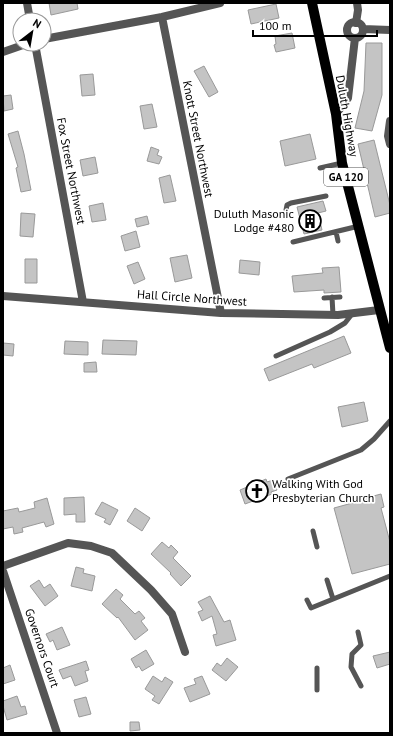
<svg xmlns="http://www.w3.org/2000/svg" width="393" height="736" font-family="'PT Sans',sans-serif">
<rect width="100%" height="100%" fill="#fff"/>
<!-- building -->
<path fill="#c4c4c4" stroke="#999" d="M49 3H77L78 9 51 15Z
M276 4 279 18 251 24 248 10Z
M292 33 295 48 276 52 274 45 276 44 275 36Z
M366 43H382V95L372 131 355 128 364 91Z
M204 66 218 92 209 97 194 71Z
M93 74 95 95 82 96 80 75Z
M11 95 13 109 4 111 3 96Z
M152 104 157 127 144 129 140 106Z
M18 131 24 154 31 190 21 192 16 168 18 167 8 134Z
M310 134 316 159 285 166 280 141Z
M374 140 390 205V213L375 217 358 144Z
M151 147 159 150 157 155 162 157 159 164 147 161Z
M95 157 98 173 83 176 80 160Z
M170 175 176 201 164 203 159 178Z
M323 201 326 211 318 213 322 230 304 234 297 207Z
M103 203 106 220 92 222 89 206Z
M21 213 35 214 33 237 20 236Z
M147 216 149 224 137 227 135 219Z
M136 231 140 247 125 251 121 236Z
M187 255 192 278 175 282 170 258Z
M25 259H37V283H25Z
M240 260 260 262 259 275 239 273Z
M138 262 145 279 134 284 127 266Z
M339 267 341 292 324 293V290L294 292 292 276 323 273 322 268Z
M344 336 351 353 314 368 312 364 269 381 264 369Z
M103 340 137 341 136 355 102 354Z
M65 341 88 342V355L64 354Z
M3 343 14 344 13 356 3 355Z
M96 362 97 372H84V363Z
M364 402 368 421 342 427 338 407Z
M266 479 267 482 273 480 277 490 271 492 272 494 245 504 240 490Z
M381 494 384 507 381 508 390 542V564L352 574 334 508 367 499 366 498Z
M84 497 85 522H76V514L64 515V498Z
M47 498 54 524 46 527 44 522 22 528 23 532 14 534 13 527 3 529V511L18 508 19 512 35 508 34 502Z
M102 502 118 510 110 525 104 522 106 519 95 514Z
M135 508 150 518 142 531 127 521Z
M162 542 169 548 171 545 178 552 173 558 191 576 181 586 170 574 171 573 151 554Z
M76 567 84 569 83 573 95 576 92 591 71 586Z
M39 580 44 588 50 584 58 596 45 606 30 586Z
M116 589 123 595 120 599 135 614 139 611 145 618 141 621 148 630 135 640 118 617 117 618 102 604Z
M210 596 224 622 230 620 236 640 216 646 213 635 217 634 212 616 202 621 198 612 203 610 198 602Z
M62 627 70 645 57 650 53 640 50 642 46 634Z
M146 650 154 664 142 671 139 666 136 668 131 659Z
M390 652V664L377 668 373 656Z
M227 658 238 667 226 681 212 670 217 663 221 666Z
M86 661 89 670 85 671 88 681 75 686 71 676 63 679 59 670Z
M10 665 15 680 3 684V668Z
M153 676 162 682 165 677 173 682 159 704 152 700 155 696 145 689Z
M202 676 210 694 190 702 184 688 196 684 194 679Z
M17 696 21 707 25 706 27 714 7 720 3 706V701Z
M86 697 91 714 79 717 74 700Z
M130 722H139L140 730 130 731Z"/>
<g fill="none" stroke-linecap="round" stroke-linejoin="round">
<!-- service -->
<path stroke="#555" stroke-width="5" d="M320 168 342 163
M286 210 287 205 291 203 326 196
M336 232 338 241
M293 242 359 226
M332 297 333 315
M324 298 340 297
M276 356 330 332 345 323 352 314
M288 479 361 450 374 439 390 421
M313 531 317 547
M327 580 333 599
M307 600 311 608 390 576
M358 632 361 645 352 654 351 667 361 686
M317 668V690"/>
<!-- minor -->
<path stroke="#555" stroke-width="8" d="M27 3 30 20
M162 17 221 313
M347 30a8 8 0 1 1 16 0a8 8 0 1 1-16 0Z
M356 23 358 10 357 3
M363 29 390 30
M44 39 162 17 220 3
M35 44 83 302
M3 52 26 44
M336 114 348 98 355 38
M390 121 388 136 390 144
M3 296 221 313 338 315 379 310
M3 566 68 543 91 546 112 553 151 590 172 614 185 652
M3 571 57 733"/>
<!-- primary -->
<path stroke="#000" stroke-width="10" d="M312 3 336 114 342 163 390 348"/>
</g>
<!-- icons -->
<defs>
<g id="building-ring" transform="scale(1.15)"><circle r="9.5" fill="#fff" stroke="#000" stroke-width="1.5"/><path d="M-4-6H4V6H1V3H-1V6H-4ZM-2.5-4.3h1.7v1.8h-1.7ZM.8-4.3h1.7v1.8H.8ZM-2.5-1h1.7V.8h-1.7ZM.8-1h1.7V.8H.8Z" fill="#000"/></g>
<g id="church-ring" transform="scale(1.15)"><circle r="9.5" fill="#fff" stroke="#000" stroke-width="1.5"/><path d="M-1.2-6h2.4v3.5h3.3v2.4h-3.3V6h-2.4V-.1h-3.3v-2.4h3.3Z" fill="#000"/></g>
</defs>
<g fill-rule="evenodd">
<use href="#building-ring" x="310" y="221"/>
<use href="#church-ring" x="257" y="491"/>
</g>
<g text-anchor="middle" stroke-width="3.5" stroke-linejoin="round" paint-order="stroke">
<!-- shield labels -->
<rect fill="#fff" stroke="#4c4c4c" stroke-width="1" x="324" y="168" width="44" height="18" rx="3"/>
<g font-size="11" font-weight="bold" fill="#000">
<text x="346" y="181">GA 120</text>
</g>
<!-- street labels -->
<g font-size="12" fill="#000" stroke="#fff">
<text transform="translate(347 116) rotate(80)" y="4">Duluth Highway</text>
<text transform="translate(198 139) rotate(79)" y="4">Knott Street Northwest</text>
<text transform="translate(71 171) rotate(79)" y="4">Fox Street Northwest</text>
<text transform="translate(192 298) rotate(4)" y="4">Hall Circle Northwest</text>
<text transform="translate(42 648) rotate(71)" y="4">Governors Court</text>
</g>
<!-- poi labels -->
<g font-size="12" fill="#000" stroke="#fff" text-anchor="end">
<text x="294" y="218">Duluth Masonic<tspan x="294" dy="14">Lodge #480</tspan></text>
<text x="272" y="488" text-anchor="start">Walking With God<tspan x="272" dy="14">Presbyterian Church</tspan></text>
</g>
</g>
<!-- border -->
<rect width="393" height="736" fill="none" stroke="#000000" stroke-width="8"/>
<!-- north arrow -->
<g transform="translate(32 32) rotate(31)"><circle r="19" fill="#ffffff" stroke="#999999"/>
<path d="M0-3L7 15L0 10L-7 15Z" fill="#000000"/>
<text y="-6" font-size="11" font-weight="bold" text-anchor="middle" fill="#000000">N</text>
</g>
<!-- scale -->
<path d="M253 30v6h124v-6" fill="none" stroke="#000000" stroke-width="2"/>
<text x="259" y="30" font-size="12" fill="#000000" stroke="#ffffff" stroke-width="3" paint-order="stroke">100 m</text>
</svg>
